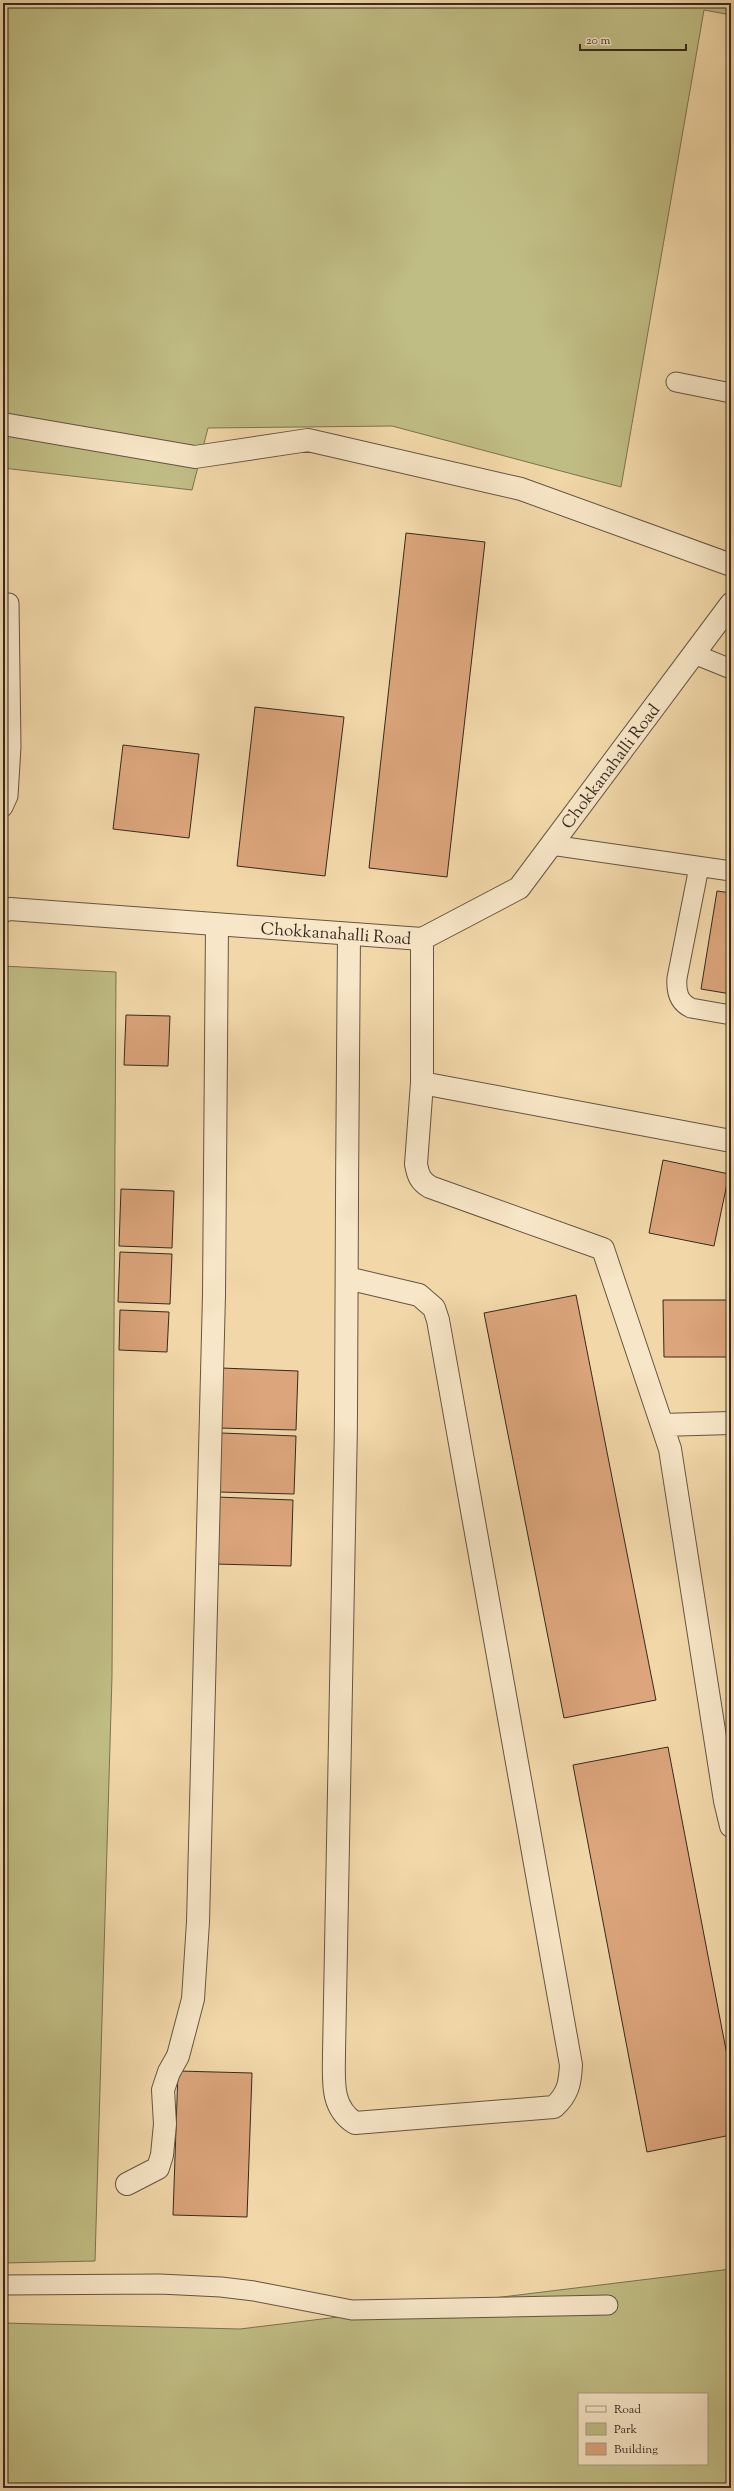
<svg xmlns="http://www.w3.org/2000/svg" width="734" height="2491" font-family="'Sorts Mill Goudy',serif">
<rect width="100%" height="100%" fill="#f2d8a9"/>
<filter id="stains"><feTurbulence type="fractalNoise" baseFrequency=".005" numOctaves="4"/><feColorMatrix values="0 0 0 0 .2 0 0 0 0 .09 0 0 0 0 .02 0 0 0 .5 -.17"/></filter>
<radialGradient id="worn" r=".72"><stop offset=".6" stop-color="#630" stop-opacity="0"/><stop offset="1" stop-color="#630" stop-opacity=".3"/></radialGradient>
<!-- green -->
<path fill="#c0bd84" stroke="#7b7352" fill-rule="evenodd" d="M3 3H731V15L704 10 621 487 392 426 208 428 192 490 3 468Z
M3 966 116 972 112 1676 95 2261 3 2263Z
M731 2269V2488H3V2323L240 2329ZM579 2394H707V2464H579Z"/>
<!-- building -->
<path fill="#dca57c" stroke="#362920" d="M406 533 485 542 447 877 369 868Z
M255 707 344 717 325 876 237 866Z
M123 745 199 754 189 838 113 829Z
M717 891 731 893V994L701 989Z
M126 1015 170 1016 168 1066 124 1065Z
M663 1160 729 1174 714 1246 649 1233Z
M121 1189 174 1191 172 1248 119 1246Z
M120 1252 172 1254 170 1304 118 1302Z
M576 1295 656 1700 564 1718 484 1313Z
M663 1300H731V1357H664Z
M120 1310 169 1312 167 1352 119 1350Z
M221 1368 298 1371 296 1430 219 1428Z
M221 1433 296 1436 294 1494 219 1492Z
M217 1497 293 1500 291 1566 215 1564Z
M668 1747 731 2076V2135L647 2152 573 1765Z
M178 2071 252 2073 247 2217 173 2215Z"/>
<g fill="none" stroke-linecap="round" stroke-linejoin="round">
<!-- service casing -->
<g stroke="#655542" stroke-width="21">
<path id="service" d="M676 382 731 393
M694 654 731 669
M3 807 8 796 11 747 9 603
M551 845 731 871
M699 867 677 978C676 991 678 1002 691 1008L731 1015
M3 2285 160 2284 221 2287 254 2291 352 2310 608 2305"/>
</g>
<!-- minor casing -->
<g stroke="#655542" stroke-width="24">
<path id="minor" d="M3 424 195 457 308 440 521 489 731 565
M422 939V1083L416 1164C418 1175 420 1181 430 1187L603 1249 670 1449 725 1801 731 1826
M422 1083 731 1141
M347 1278 419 1295 434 1308 438 1320 571 2065C570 2084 568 2094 554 2107L355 2123C330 2107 334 2080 334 2053 338 1840 344 1626 346 1412 347 1253 347 1093 349 934
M662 1425 731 1423
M127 2184 158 2168 162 2155 165 2124 163 2090 169 2072 178 2056 193 1999 198 1922 214 1295 217 925"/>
</g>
<!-- tertiary casing -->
<g stroke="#655542" stroke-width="24">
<path id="tertiary" d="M3 911 10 909 422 939 519 888 731 604"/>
</g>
<!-- service -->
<use href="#service" stroke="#f7e6c7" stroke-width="19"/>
<!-- minor -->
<use href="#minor" stroke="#f7e6c7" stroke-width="22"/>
<!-- tertiary -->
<use href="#tertiary" stroke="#f7e6c7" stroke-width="22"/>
</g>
<g text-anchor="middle" stroke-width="3.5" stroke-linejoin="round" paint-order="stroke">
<!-- street labels -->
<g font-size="17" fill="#362920" stroke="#f7e6c7">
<text transform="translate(610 766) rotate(-53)" y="6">Chokkanahalli Road</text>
<text transform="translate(336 933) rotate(4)" y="6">Chokkanahalli Road</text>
</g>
</g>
<!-- margin -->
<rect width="734" height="2491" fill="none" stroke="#f2d8a9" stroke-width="16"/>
<rect x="4" y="4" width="726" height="2483" fill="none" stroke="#362920" stroke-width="2"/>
<rect x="8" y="8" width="718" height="2475" fill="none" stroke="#362920"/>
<!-- legend -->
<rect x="578" y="2393" width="130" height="72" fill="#f7e6c7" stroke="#aa9a84"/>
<rect x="586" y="2406" width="20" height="6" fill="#f7e6c7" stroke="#aa9a84"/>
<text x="614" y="2413" font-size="12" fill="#362920">Road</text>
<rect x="586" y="2423" width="20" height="12" fill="#c0bd84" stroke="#aa9a84"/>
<text x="614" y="2433" font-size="12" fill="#362920">Park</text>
<rect x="586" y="2443" width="20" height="12" fill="#dca57c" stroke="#aa9a84"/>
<text x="614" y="2453" font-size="12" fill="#362920">Building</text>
<!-- scale -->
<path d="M580 44v6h106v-6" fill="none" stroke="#362920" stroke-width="2"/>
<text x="586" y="44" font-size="12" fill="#362920" stroke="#f7e6c7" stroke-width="3" paint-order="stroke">20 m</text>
<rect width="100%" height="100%" filter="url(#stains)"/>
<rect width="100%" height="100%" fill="url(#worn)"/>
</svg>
